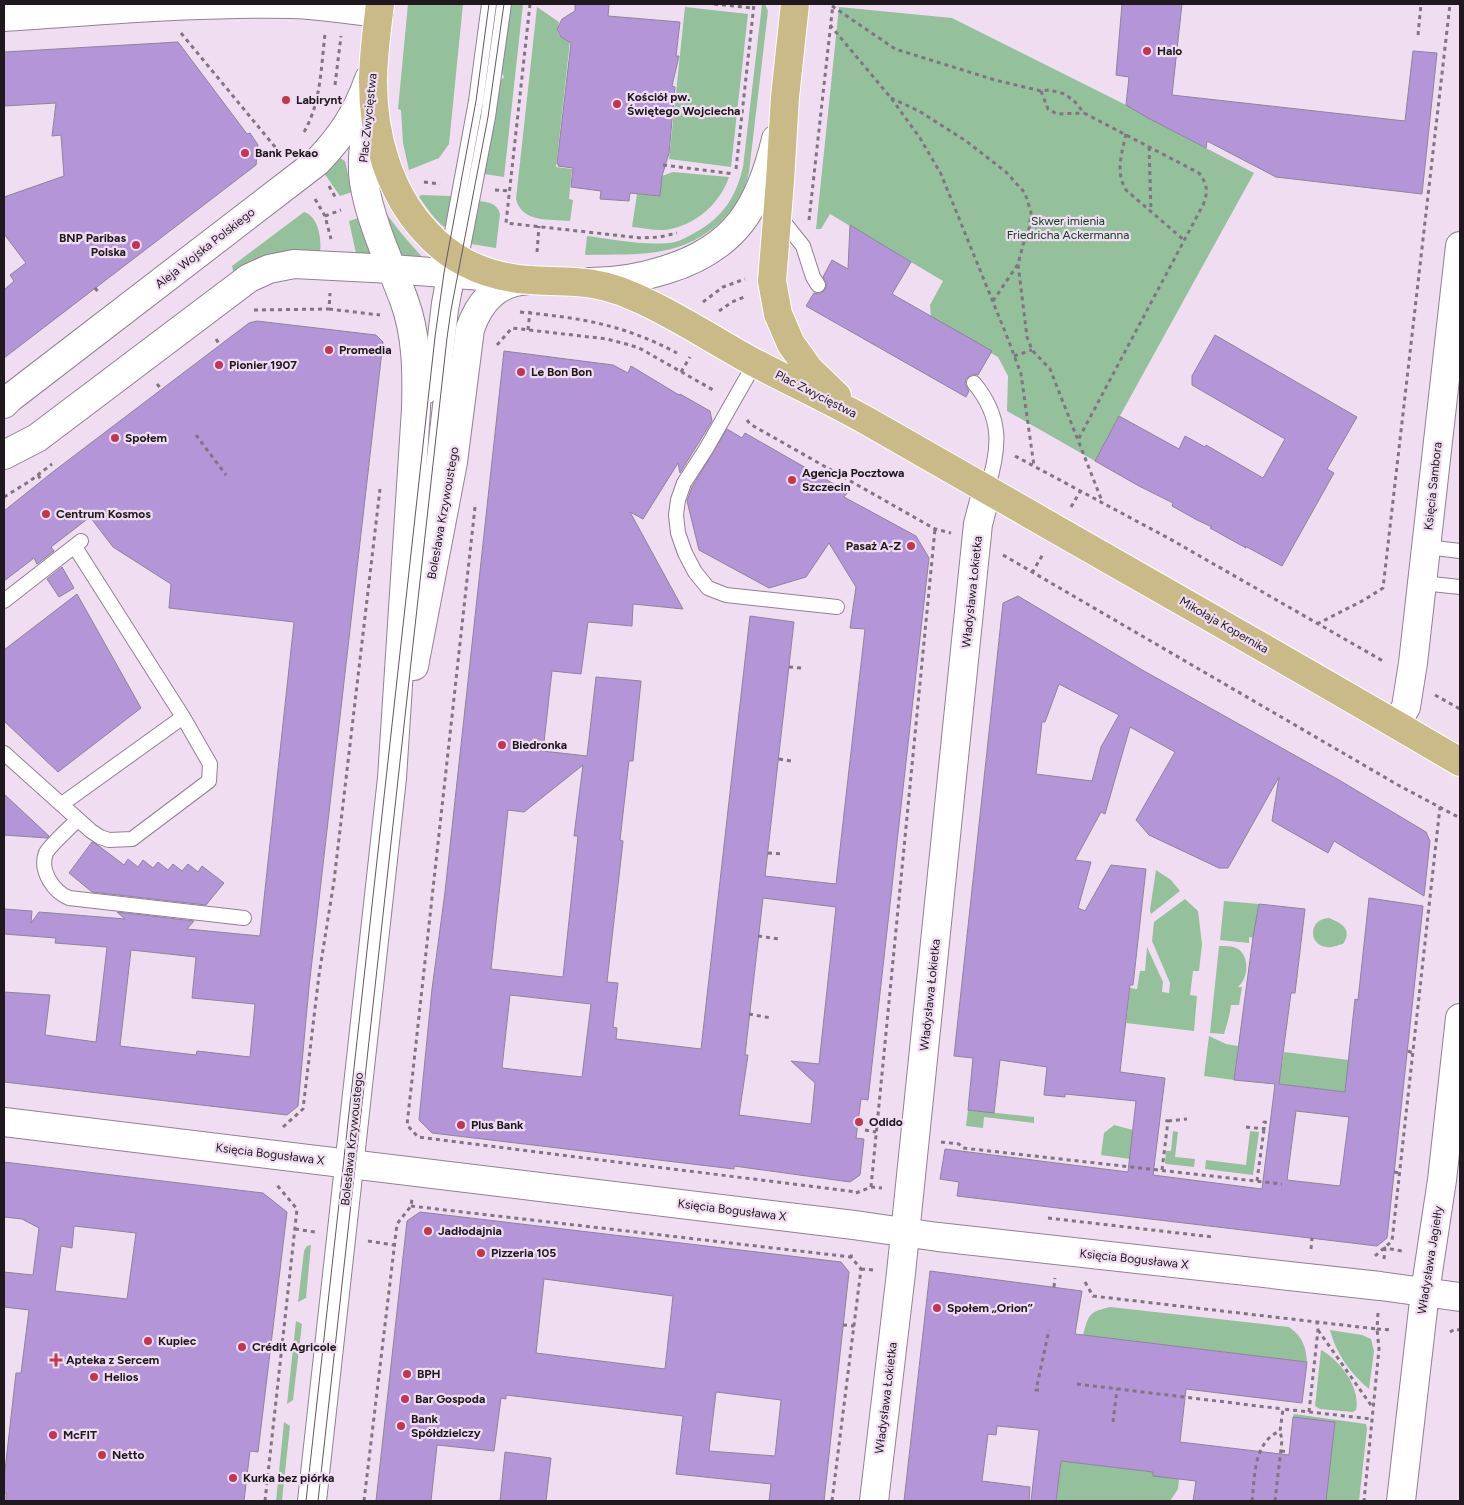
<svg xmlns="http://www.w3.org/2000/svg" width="1464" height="1505" font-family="Figtree,sans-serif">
<rect width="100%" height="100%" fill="#f0ddf2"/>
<!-- green -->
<path fill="#95c09c" d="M408 4H463L449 144 439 158 409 170 403 143 401 110 398 109Z
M510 4H523L504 177 484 174 500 81 504 77 501 71Z
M762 4H765L768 11 749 172C742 211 705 242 667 250 640 256 612 254 585 255L587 236C613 239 649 247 675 242 682 240 689 236 696 232 723 217 736 197 743 167Z
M537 7 559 22C555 33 559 38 570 41L556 167 572 169 569 199 573 200 570 221C549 219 522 223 516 199Z
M685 7 748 14 731 167 669 159Z
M839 7 952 18 1126 105 1148 118 1254 173 1095 461 1007 411 1008 376 998 357 931 318 930 305 943 281 830 214 821 229H816Z
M340 158 345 161 352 192 340 196 322 170Z
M673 172 729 177C720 203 698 223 671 229 659 232 644 228 632 227L637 194 660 196 662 176Z
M421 195 452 196 446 225 444 227C434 219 427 208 419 197Z
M479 201C488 202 497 203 500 214L496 248 471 244Z
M304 212C319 216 323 243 319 256L234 275 232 266Z
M385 212 401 233 423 258H399Z
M362 217 376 255 357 258 349 221Z
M1156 870 1171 880 1180 891 1151 914 1150 910Z
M1185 899 1198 911 1202 944 1199 971H1193L1190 995 1197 996 1194 1031 1126 1023 1130 988 1137 989 1140 971H1145L1147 947 1163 982 1162 992 1169 993 1170 983 1152 941 1154 922Z
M1224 901 1259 904 1254 938 1249 937V943L1220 940Z
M1329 918C1341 923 1353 929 1343 944 1337 945 1333 948 1327 947 1308 945 1308 919 1329 918Z
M1219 946C1224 946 1231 946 1236 948 1250 954 1249 978 1238 987H1242L1239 1005H1231C1230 1015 1227 1024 1224 1034L1210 1033Z
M1209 1036 1226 1044 1238 1046 1234 1080 1204 1076Z
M1284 1052 1349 1060 1345 1092 1279 1084Z
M968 1110 1034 1117V1123L984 1117 983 1128 966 1126Z
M1114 1125 1133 1130 1130 1159 1101 1155 1104 1133Z
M1173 1131 1178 1132 1175 1157 1195 1159 1194 1167 1166 1164 1165 1163 1166 1151H1171Z
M1250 1131 1259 1132 1253 1175 1205 1169 1206 1160 1246 1165Z
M311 1245 306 1298 298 1302 304 1251 307 1246Z
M1110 1307 1289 1327C1302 1336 1306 1346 1307 1362L1083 1335C1089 1314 1089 1312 1110 1307Z
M296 1321 302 1324 293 1400 287 1404Z
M1330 1330 1362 1335 1371 1339 1374 1351 1369 1389C1351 1374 1336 1354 1330 1330Z
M1321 1350C1340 1360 1361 1388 1356 1410L1353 1412 1320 1409 1315 1406Z
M1294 1414 1366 1424 1367 1429 1359 1501H1326L1335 1422 1293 1417Z
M284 1422 290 1426 282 1500 276 1501Z
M1061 1461 1153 1472 1179 1479 1178 1489 1170 1501H1056Z"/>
<!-- building -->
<path fill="#b395d8" stroke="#8e849b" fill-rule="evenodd" d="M575 4H609L608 16 680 22 676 56H679L672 86 675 87 669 153 662 176 660 196 630 193 629 201 600 199 601 191 571 187 573 168 558 166 559 164H557L571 43 561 37 557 29 562 19 575 11Z
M1122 4H1182L1172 95 1405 121 1413 51 1437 53 1422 194 1276 177 1207 141 1206 148 1148 118 1126 105 1129 77 1116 75Z
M178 42 247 134 250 133 258 145 256 165 4 358V290L14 281 10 275 26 263 4 234V197L64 176 61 135 52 136 56 103 4 106V52Z
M850 225 911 262 892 294 992 351 978 375 973 374 966 379 965 384 969 391 966 397 806 306 814 293 819 294 825 290 827 284 823 277 832 260 848 269Z
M257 321 376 335 383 342 309 987 298 1106 287 1115 4 1082V992L50 995 45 1035 96 1042 107 947 55 943 56 938 4 934V909L32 911 31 923 39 912 125 919 117 912 194 921 187 929 260 936 294 622 169 608 171 584 113 547 90 517 51 547 54 551 37 564 34 558 4 581V511L54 471 249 323ZM131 950 196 957 192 998 255 1004 250 1057 197 1051 196 1055 120 1046Z
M1215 335 1357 417 1327 469 1334 473 1282 566 1245 546 1246 548 1210 528 1212 527 1197 520 1172 506 1173 503 1139 486 1095 461 1119 416 1179 449 1185 436 1205 447 1206 445 1263 478 1285 439 1192 385V376Z
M504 351 613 365 628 373 631 366 679 395 680 394 710 411 712 421 680 473 678 463 643 519 630 512 683 609 633 604 632 626 588 622 581 674 552 671 543 751 587 756 596 677 641 681 633 761H629L620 840 623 841 607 982 618 983 613 1027 617 1028 616 1039 701 1049 750 616 794 622 765 876 836 884 865 629 850 628 856 587 829 543 806 577 769 588 699 550 687 501 692 487 727 429 742 438 745 433 848 492 844 497 916 536 929 558 868 1100 861 1099 856 1138 864 1139 860 1175 850 1182 734 1166V1169L432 1133 419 1120 432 989 445 892ZM583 765 574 836H578L563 977 491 969 508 810 524 812ZM763 898 836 907 819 1064 791 1061 815 1083 811 1124 739 1115 748 1055H745ZM510 995 591 1004 582 1077 502 1068Z
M62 567 74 588 59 597 47 579Z
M77 594 141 708 58 772 4 721V650Z
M1018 596 1144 671 1339 780 1426 832 1430 841 1424 896 1334 841 1328 853 1272 821 1279 777 1228 868H1219L1149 835 1136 820 1175 752 1130 727 1105 814 1101 812 1075 860 1091 862 1078 908 1085 911 1111 865 1146 869 1133 985H1130L1120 1072 1165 1078 1153 1175 1262 1189 1275 1084 1234 1080 1253 937 1259 904 1305 909 1295 993H1291L1279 1084 1345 1092 1355 999 1358 1000 1369 898 1423 906 1387 1238 1377 1246 957 1196 959 1182 940 1179 945 1149 1128 1172 1136 1101 1065 1094V1097L1044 1095 1047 1067 1000 1060 994 1113 968 1110 973 1058 954 1056 1003 603ZM1059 684 1119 715 1101 747 1092 781 1036 774 1042 722H1045ZM1296 1111 1349 1117 1340 1186 1287 1180Z
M4 794 49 836 47 838 4 835Z
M92 842 99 846 124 865 128 859 138 867 143 860 153 868 158 862 168 870 173 864 182 871 188 864 198 872 202 866 224 883 206 905 92 892 69 873Z
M4 1162 263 1193 287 1212 258 1452 250 1451 244 1501H6V1493H4V1479L16 1373H21L29 1310 4 1307V1272L33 1275 39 1228 22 1219 4 1217ZM74 1226 136 1233 127 1299 55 1291 61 1246 72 1248Z
M420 1212 841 1262 849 1272 824 1501H769L771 1484 676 1474 683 1416 506 1395V1399L501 1398 494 1451 437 1445 431 1501H376L407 1221ZM544 1279 673 1296 665 1369 536 1353ZM716 1392 781 1400 775 1456 709 1451Z
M930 1271 1082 1291 1075 1334 1307 1362 1302 1403 1186 1389 1180 1442 1289 1455 1293 1417 1335 1422 1326 1501H1193L1196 1481 1153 1476V1472L1061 1461 1056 1501H1031L1039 1430 997 1426 996 1435 988 1434 982 1481 1030 1487 1029 1501H904Z
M505 1452 551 1458 546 1501H500Z"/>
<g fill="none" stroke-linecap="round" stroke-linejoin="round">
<!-- lane casing -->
<g stroke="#928093" stroke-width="16">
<path id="lane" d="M779 216 803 246 813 277 818 285
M755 363 706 449 684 483 678 500 676 515 678 533 685 553 695 572 708 588 726 595 837 607
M974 383C1003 418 1000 448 987 490
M428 396 439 303 476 101 489 4
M75 547 183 717
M1426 547 1460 551
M423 554 451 310 488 117 504 4
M1422 583 1460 587
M4 601 81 541
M4 753 91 831 100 837 109 840 132 839 209 781 210 764 183 717 62 804
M78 819C71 827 50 845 46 853 39 871 54 892 69 898L244 918"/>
</g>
<!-- street casing -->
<g stroke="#928093" stroke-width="30">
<path id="street" d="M4 17C100 11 196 2 292 4 321 5 351 10 379 13
M4 404 10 398 317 162C342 136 357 113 369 79
M4 455 37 438 249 278 269 269 294 264 392 269
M1396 724 1406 707 1413 663 1460 246
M4 1122 854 1225 938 1237 1380 1286 1460 1297
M874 1501 901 1273 978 524 987 490
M1401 1501 1425 1292 1442 1180 1460 1018"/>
</g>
<!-- secondary casing -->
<g stroke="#928093" stroke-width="30">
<path id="secondary" d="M392 269 495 277
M590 282C616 282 640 278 665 270 735 249 760 207 776 139
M414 666 453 462 470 329C480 300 497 282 529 280
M312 1501 392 778 416 409C417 373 417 335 404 300 390 263 370 221 364 182 360 156 367 128 370 102"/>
</g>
<!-- primary casing -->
<g stroke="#fff" stroke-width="30">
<path id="primary" d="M380 4C377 29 373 56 373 82 373 135 389 193 426 232 448 257 479 273 512 278 533 282 554 280 576 282 596 283 618 289 637 298 678 316 716 342 755 363 793 383 832 401 869 422 908 444 947 467 986 489 1144 580 1303 669 1460 762
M795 4 785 97 780 181 772 281 778 314 791 344 809 369 837 396"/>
</g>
<!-- path -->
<path stroke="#817582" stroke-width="3" stroke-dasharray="4 4" stroke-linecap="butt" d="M530 4 506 223 641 238 660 237 677 233
M714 4 753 8
M832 6 895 49 995 80 1041 91 1049 90 1065 94 1075 102 1084 113 1199 173C1208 185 1208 192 1203 205L1078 440
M830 25 891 98 920 138 941 174 1008 339 1021 374 1034 466
M181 33 280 153 283 151
M1418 35 1421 4
M335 85 341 36
M1041 91 1048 109 1057 114 1084 113
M891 98 919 111 966 141 1006 172 1025 193 1031 212 1029 229 1023 245 1018 264 1027 337 1032 350 1050 369 1102 501
M304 132C321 103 321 67 325 34
M1126 134C1122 153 1115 172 1126 190L1185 241
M1149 147 1151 211
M663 165 734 174
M736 169 754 4
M424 182 440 184
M329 186 337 200
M495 190 510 191
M315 199 325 216 331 239
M325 216 341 210
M809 220 833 4
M537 252 539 226
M95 288 100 294
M993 301 1018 264
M703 302 723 287 745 279
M329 309 380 315
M254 310 329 309 330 293
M719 311 732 302 747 296
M520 312C581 318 622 324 677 353
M528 330 530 311
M216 339 220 345
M497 345 512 328 607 339 630 345 641 349 715 391
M1014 356 1032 350
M681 372 690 357
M157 384 162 390
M747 420 750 424 935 529 951 533
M196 435 226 475
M1015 456 1170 539 1383 661
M38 475 42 481
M4 497 30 481 52 464
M475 507 407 1125 418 1137 856 1192
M1071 507 1081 490
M1003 555 1398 785 1460 818
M1032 573 1043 554
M1317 624 1364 600 1383 588 1450 4
M789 667 801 668
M1435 695 1460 709
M779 759 791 761
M768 853 784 854
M758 936 779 939
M749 1014 771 1018
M1408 1051 1413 1053
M1168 1121 1187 1119
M283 1127 303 1109 319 975 334 881 380 489
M1246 1127 1264 1129V1122L1270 1123
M865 1130 876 1132
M941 1142 959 1144 963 1148 1282 1184
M1162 1170 1168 1121 1164 1120
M1394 1172 1399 1173
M1257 1181 1264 1129
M871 1187 882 1188
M856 1193 871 1187 935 529
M411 1206 851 1257
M1048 1218 1213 1237
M295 1229 315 1232
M368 1241 394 1245
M1311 1249 1312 1238
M1375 1256 1392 1241 1440 807
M1384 1259 1385 1248 1402 1251
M861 1269 874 1270
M1085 1282 1093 1296 1377 1329 1379 1349 1364 1501
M1054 1287 1055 1278
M1378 1313 1377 1329 1392 1330
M843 1325 854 1326
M1318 1330 1373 1408
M1450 1332 1455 1329 1460 1330
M1077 1384 1283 1409
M1039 1390H1036L1049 1330
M1309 1412 1318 1330 1317 1322
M1113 1422 1117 1389
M1281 1451 1289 1452
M265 1501 297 1209 276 1184
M364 1501 397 1224 411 1206 412 1199
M832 1501 861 1269 851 1257 852 1252
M1252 1501C1255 1477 1253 1442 1280 1431L1283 1409 1372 1419
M1275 1501 1282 1440 1280 1431"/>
<!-- lane -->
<use href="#lane" stroke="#fff" stroke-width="14"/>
<!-- street -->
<use href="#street" stroke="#fff" stroke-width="28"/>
<!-- secondary -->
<use href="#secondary" stroke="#fff" stroke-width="28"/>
<!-- primary -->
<use href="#primary" stroke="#c9ba88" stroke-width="28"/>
<!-- tram -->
<path stroke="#635863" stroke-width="1" d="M306 1501 435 337 444 273 476 101 489 4
M318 1501 447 338 451 310 488 117 504 4"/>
</g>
<!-- markers -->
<g fill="#c5354d" stroke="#f0ddf2" stroke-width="2">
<circle cx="1147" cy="51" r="5"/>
<circle cx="286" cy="100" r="5"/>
<circle cx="617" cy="104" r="5"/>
<circle cx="245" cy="153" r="5"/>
<circle cx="136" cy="245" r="5"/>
<circle cx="329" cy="350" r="5"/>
<circle cx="219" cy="365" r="5"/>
<circle cx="521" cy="372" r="5"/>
<circle cx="115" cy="438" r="5"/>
<circle cx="792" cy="480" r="5"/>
<circle cx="46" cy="514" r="5"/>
<circle cx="911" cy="546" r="5"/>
<circle cx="502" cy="745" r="5"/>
<circle cx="859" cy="1122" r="5"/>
<circle cx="461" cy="1125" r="5"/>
<circle cx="428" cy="1231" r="5"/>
<circle cx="481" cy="1253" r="5"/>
<circle cx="937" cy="1308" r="5"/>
<circle cx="148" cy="1341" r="5"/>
<circle cx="242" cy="1347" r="5"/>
<path d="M53.5 1352.5h5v5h5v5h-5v5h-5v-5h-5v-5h5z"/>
<circle cx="407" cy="1374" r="5"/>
<circle cx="94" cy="1377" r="5"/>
<circle cx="405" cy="1399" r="5"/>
<circle cx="401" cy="1426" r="5"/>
<circle cx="53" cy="1435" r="5"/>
<circle cx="102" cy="1455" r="5"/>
<circle cx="233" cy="1478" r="5"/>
</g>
<g text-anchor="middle" stroke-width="4.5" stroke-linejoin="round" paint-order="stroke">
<!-- poi labels -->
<g font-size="12" font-weight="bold" fill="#1f181f" stroke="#f0ddf2" text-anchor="start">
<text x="1157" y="55">Halo</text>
<text x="627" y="101">Kościół pw.<tspan x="627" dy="14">Świętego Wojciecha</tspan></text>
<text x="296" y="104">Labirynt</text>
<text x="255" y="157">Bank Pekao</text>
<text x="126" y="242" text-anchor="end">BNP Paribas<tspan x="126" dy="14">Polska</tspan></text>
<text x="339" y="354">Promedia</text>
<text x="229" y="369">Pionier 1907</text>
<text x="531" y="376">Le Bon Bon</text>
<text x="125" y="442">Społem</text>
<text x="802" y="477">Agencja Pocztowa<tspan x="802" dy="14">Szczecin</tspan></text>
<text x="56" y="518">Centrum Kosmos</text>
<text x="901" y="550" text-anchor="end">Pasaż A-Z</text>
<text x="512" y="749">Biedronka</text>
<text x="869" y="1126">Odido</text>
<text x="471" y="1129">Plus Bank</text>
<text x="438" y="1235">Jadłodajnia</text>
<text x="491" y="1257">Pizzeria 105</text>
<text x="947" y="1312">Społem „Orion”</text>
<text x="158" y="1345">Kupiec</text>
<text x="252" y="1351">Crédit Agricole</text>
<text x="66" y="1364">Apteka z Sercem</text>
<text x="417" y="1378">BPH</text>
<text x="104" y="1381">Helios</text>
<text x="415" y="1403">Bar Gospoda</text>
<text x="411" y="1423">Bank<tspan x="411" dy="14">Spółdzielczy</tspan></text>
<text x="63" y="1439">McFIT</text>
<text x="112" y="1459">Netto</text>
<text x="243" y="1482">Kurka bez piórka</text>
</g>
<!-- street labels -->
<g font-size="12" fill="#1f181f" stroke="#f0ddf2">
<text transform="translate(368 118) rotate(-84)" y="4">Plac Zwycięstwa</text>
<text transform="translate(205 248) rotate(-38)" y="4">Aleja Wojska Polskiego</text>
<text transform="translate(816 394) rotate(27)" y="4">Plac Zwycięstwa</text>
<text transform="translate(1433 486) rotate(-84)" y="4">Księcia Sambora</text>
<text transform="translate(443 513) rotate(-80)" y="4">Bolesława Krzywoustego</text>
<text transform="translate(972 592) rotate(-84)" y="4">Władysława Łokietka</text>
<text transform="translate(1224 625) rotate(30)" y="4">Mikołaja Kopernika</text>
<text transform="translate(930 995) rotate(-84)" y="4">Władysława Łokietka</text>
<text transform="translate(352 1139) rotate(-84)" y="4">Bolesława Krzywoustego</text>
<text transform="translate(270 1154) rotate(7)" y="4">Księcia Bogusława X</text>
<text transform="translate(732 1210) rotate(7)" y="4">Księcia Bogusława X</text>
<text transform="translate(1134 1259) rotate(6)" y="4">Księcia Bogusława X</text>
<text transform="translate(1430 1260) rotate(-81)" y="4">Władysława Jagiełły</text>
<text transform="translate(886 1398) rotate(-83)" y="4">Władysława Łokietka</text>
</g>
<!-- park labels -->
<g font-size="12" fill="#10401e" stroke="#f0ddf2">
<text x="1068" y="225">Skwer imienia<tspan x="1068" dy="14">Friedricha Ackermanna</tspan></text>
</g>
</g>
<!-- border -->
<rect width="1464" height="1505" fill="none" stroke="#1f181f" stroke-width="10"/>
</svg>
